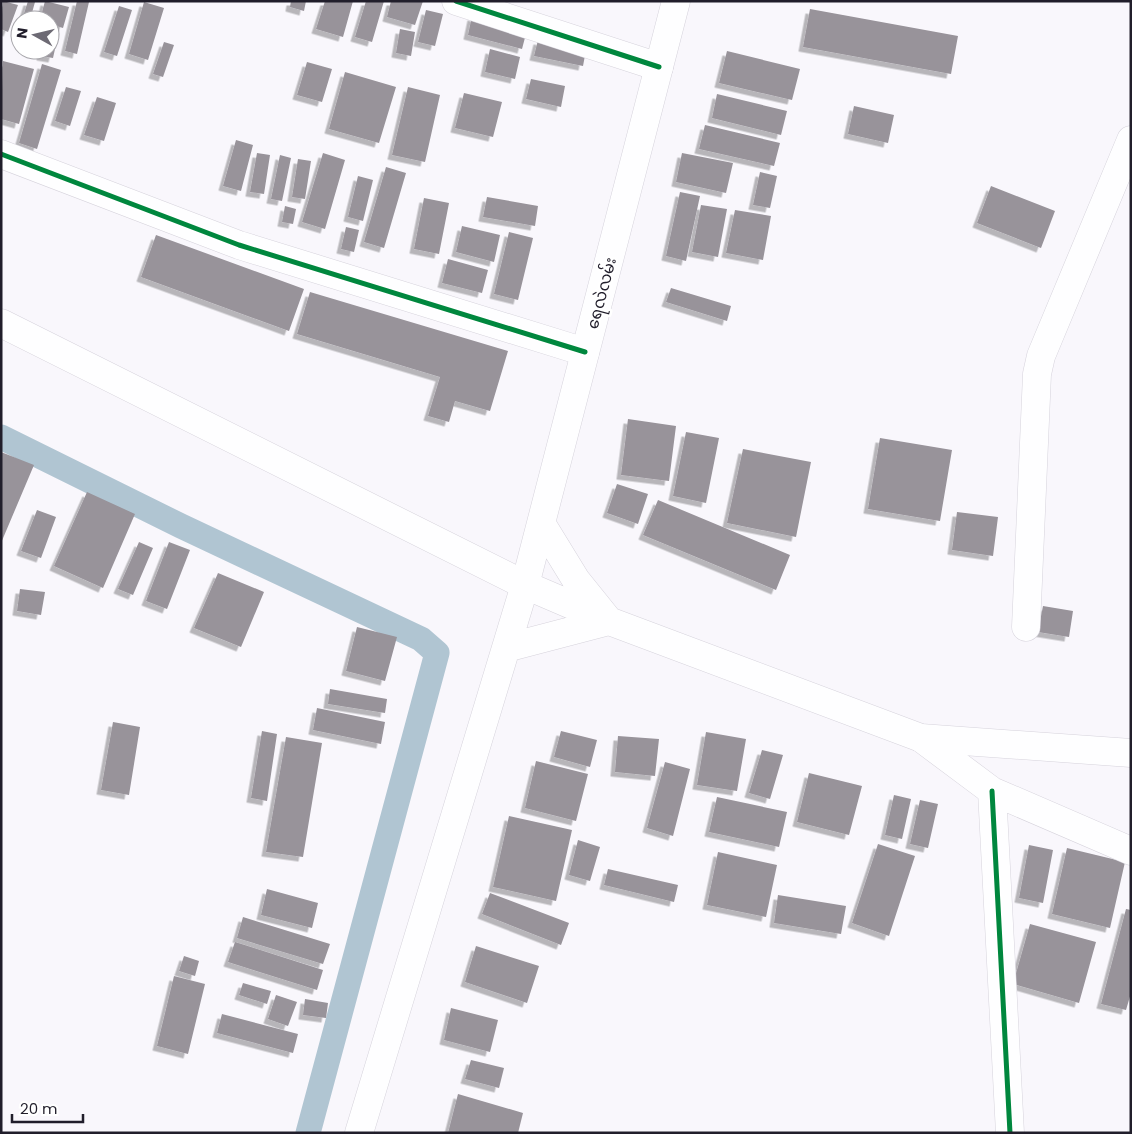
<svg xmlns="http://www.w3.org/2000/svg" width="1132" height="1134" font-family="Poppins,'Noto Sans Myanmar',sans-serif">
<defs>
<filter id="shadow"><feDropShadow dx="-4.5" dy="4.5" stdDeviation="0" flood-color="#0004"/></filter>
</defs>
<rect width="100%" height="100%" fill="#f9f7fc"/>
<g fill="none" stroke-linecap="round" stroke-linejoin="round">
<!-- canal -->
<path stroke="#b0c5d2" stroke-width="25" d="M1 437 181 526 421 639 437 653 308 1133"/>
</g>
<!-- building -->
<path fill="#98939a" filter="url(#shadow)" d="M3 1 18 5 8 32 1 29Z
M28 1 35 2 30 20H22Z
M45 1 69 7 63 28 50 24V20H40Z
M77 1 89 2 77 54 65 51Z
M291 1H306L304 11 290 7Z
M325 1H353L343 37 316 29Z
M366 1H384L372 42 355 37Z
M391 1H423L415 25 387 17Z
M144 2 164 8 148 60 129 54Z
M119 6 132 10 117 56 104 52Z
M810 9 958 36 951 74 803 47Z
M426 10 443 14 435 46 418 42Z
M472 16 527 30 522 49 468 35Z
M400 29 415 32 411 56 396 53Z
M50 39 57 40 53 58 41 56 42 50H50Z
M538 40 586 50 583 66 534 56Z
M164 42 174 45 163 77 153 74Z
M490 49 520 57 515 79 485 72Z
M727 51 800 69 792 100 719 83Z
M3 61 34 69 19 124 1 119Z
M307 62 332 69 322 102 297 95Z
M42 64 61 70 37 149 19 143Z
M345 72 396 87 379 143 329 129Z
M531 79 565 86 561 107 526 99Z
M66 87 81 91 70 126 55 121Z
M408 87 440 95 425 162 392 155Z
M464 93 502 102 493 137 455 128Z
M717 94 787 111 781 135 712 118Z
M97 97 116 103 104 141 84 135Z
M854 106 894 115 888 143 848 134Z
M705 125 780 143 774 166 699 149Z
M236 140 253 145 241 191 223 186Z
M257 153 270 155 264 194 250 192Z
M323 153 345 160 325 229 302 222Z
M682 153 733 163 726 193 676 182Z
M280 155 291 158 282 201 271 199Z
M298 159 311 161 305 199 292 197Z
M386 167 406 173 384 248 364 242Z
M760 172 777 176 770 208 753 205Z
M358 176 373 180 363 221 348 217Z
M991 186 1055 211 1041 248 977 223Z
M680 192 700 196 686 261 666 256Z
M487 197 538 206 535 226 483 217Z
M424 198 449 203 439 254 414 249Z
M701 205 727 209 718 257 692 252Z
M285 206 296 209 293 224 282 222Z
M735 210 771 216 763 260 726 253Z
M462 226 500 235 494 262 456 252Z
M346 227 359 230 354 252 341 249Z
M509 232 533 238 518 300 494 294Z
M156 235 304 289 289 331 141 277Z
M448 259 488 270 482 293 442 283Z
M671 288 731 306 727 321 666 302Z
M310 292 508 351 490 411 455 401 449 422 428 416 440 377 297 334Z
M628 419 676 426 669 481 621 475Z
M686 432 719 438 706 503 673 496Z
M880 438 952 450 940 521 868 509Z
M743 449 811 462 796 537 727 523Z
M1 452 34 465 1 543Z
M617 484 648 494 638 524 607 513Z
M87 492 135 514 103 588 54 566Z
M658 500 790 555 776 590 643 535Z
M37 510 56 517 41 558 21 551Z
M957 512 998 517 993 556 952 550Z
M139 542 153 548 133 595 118 589Z
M169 542 190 550 167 609 146 601Z
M218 573 264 592 241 647 194 628Z
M20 589 45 592 41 615 17 611Z
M1043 606 1073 611 1069 637 1038 632Z
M357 627 397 637 385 681 346 671Z
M330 689 387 699 385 713 328 704Z
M317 708 385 722 381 744 313 730Z
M113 722 140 727 129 795 101 790Z
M262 731 277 734 267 801 251 798Z
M561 731 597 740 590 767 554 757Z
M706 732 746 739 737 791 697 785Z
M618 736 659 739 655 776 615 772Z
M286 737 322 743 303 857 266 852Z
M762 750 783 755 770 799 749 793Z
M536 761 588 774 576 821 525 808Z
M665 762 690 769 673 836 647 828Z
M809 773 862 786 849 835 797 822Z
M894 795 911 799 902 839 885 835Z
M717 797 787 812 779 847 709 832Z
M920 800 938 804 928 848 910 844Z
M509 816 572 830 556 901 493 887Z
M578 840 600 847 590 881 569 875Z
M878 844 915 856 889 936 852 923Z
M1029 845 1053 850 1043 903 1019 898Z
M1067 848 1125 862 1110 928 1052 914Z
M718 852 777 865 766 917 707 905Z
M608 869 678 885 674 902 604 885Z
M267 889 318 903 312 928 261 915Z
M490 893 569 923 561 945 482 914Z
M778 895 846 906 841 934 774 923Z
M1126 909 1131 910V993L1126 1010 1101 1004Z
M243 917 330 944 323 964 237 938Z
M1030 924 1096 942 1079 1003 1013 984Z
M235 942 323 970 317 990 228 962Z
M476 946 539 966 527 1003 465 982Z
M184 956 199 961 195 976 179 971Z
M174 976 205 984 188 1054 157 1046Z
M243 983 271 991 267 1004 239 995Z
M276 995 297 1002 288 1026 268 1019Z
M305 999 328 1003 326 1018 303 1015Z
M451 1008 498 1020 490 1052 444 1040Z
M222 1014 298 1034 293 1053 217 1033Z
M471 1060 504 1068 499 1088 465 1079Z
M458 1094 523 1113 518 1133H448Z"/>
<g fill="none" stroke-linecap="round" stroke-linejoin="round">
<!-- minor casing -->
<g stroke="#d6d3dc" stroke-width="29">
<path id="minor" d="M456 1 659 67
M1 154 239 245 585 352
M1026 627 1037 374 1041 356 1131 140
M921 738 992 791 1131 851
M992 791 1010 1133"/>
</g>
<!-- major casing -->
<g stroke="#d6d3dc" stroke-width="29">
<path id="major" d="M1 323 525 585 609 621 921 738 1131 753
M506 648 609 621 576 580 541 523
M359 1133 525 585 676 1"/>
</g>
<!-- minor -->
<use href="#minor" stroke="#fefeff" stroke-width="28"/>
<!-- major -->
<use href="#major" stroke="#fefeff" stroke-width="28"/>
<!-- cycleway casing -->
<g stroke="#fff" stroke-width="8">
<path id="cycleway" d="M456 1 659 67
M1 154 239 245 585 352
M992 791 1010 1133"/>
</g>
<!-- cycleway -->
<use href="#cycleway" stroke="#00873e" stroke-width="5"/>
</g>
<g text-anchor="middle" stroke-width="5" stroke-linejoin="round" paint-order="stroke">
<!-- street labels -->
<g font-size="16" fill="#211e2b" stroke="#fff">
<text transform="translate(601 293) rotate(-75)" y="6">ရေလဲလမ်း</text>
</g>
</g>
<!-- border -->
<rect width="1132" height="1134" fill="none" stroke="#211e2b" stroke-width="5"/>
<!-- north arrow -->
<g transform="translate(35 35) rotate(278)"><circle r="24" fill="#ffffff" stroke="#a6a5aa"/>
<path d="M0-4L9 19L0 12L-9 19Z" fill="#6d6a74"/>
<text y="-8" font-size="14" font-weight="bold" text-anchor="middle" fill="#211e2b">N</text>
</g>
<!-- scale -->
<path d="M12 1114v8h71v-8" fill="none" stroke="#211e2b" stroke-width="2.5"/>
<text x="20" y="1114" font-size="15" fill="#211e2b" stroke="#ffffff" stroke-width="4" paint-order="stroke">20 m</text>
</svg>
